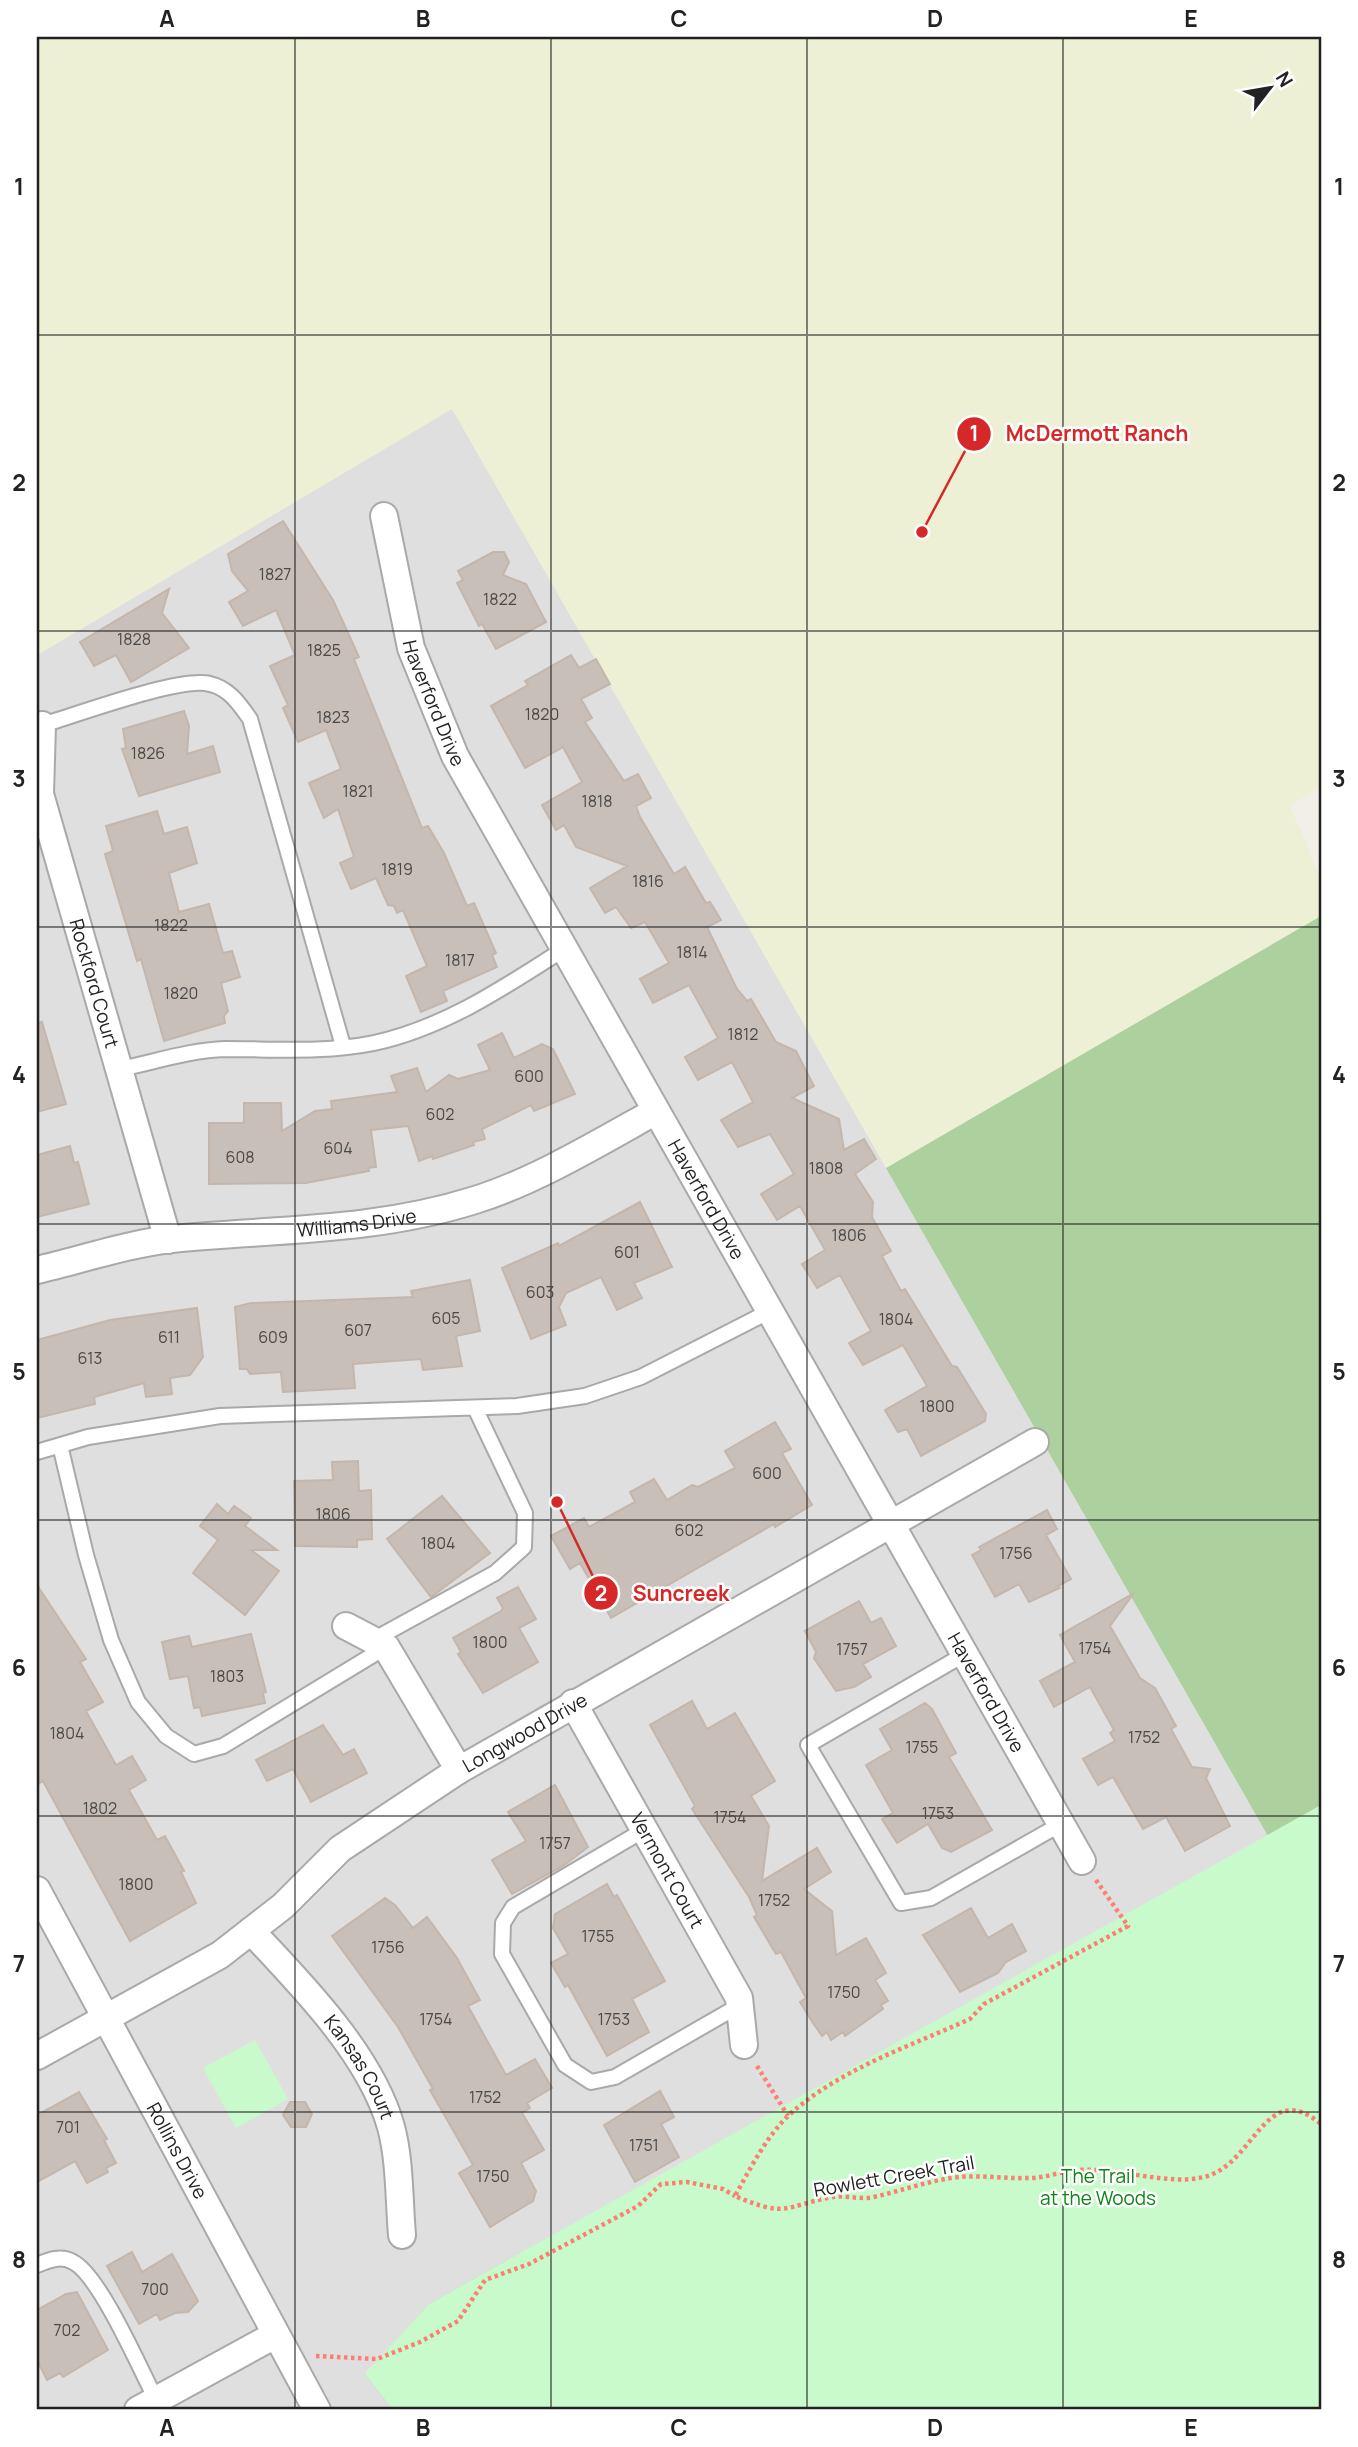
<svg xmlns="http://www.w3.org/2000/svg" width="1358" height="2447" font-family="Manrope,sans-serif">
<rect width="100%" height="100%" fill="#f2efe9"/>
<!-- residential -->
<path fill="#e0dfdf" d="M452 408 1269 1836 429 2304 365 2373 393 2410H37V655Z"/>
<!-- farmland -->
<path fill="#eef0d5" d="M37 37H1321V787L1290 806 1321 878V916L886 1168 452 409 37 655Z"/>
<!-- forest -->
<path fill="#add19e" d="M1321 916V2410H393L365 2374 429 2304 1268 1836 886 1168Z"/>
<!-- park -->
<path fill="#c8facc" d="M1321 1805V2410H393L365 2374 429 2304Z
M255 2040 288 2099 236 2128 203 2068Z"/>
<!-- building -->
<path fill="#c7bfb8" stroke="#c4b6ab" stroke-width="2" d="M283 521 333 600 359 657 354 659 422 828 428 826 444 853 467 906 474 903 496 953 492 955 497 967 443 991 447 1001 421 1012 406 976 427 966 403 910 397 913 394 906 388 905 376 878 351 889 340 863 354 857 338 809 324 818 309 783 341 769 326 730 298 742 283 708 288 705 270 666 295 655 276 610 243 626 229 602 248 591 232 571 228 554Z
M493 552H504L509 562 503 575 526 584 546 622 496 649 482 624 479 626 457 583 463 580 458 571Z
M169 589 162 613 189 648 131 682 116 655 94 666 80 642Z
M571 655 579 668 596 659 610 684 581 699 592 718 585 722 624 781 638 774 651 798 636 806 640 817 674 874 685 867 706 903 710 902 721 920 707 927 737 989 747 1001 751 999 776 1042 796 1051 814 1086 792 1098 839 1119 844 1150 864 1139 876 1159 855 1174 873 1202 872 1217 891 1251 882 1256 901 1291 905 1289 952 1366 957 1367 986 1414 985 1421 921 1456 907 1429 898 1432 885 1410 927 1386 903 1345 863 1365 849 1343 871 1331 840 1275 817 1288 802 1264 825 1250 800 1206 777 1220 761 1194 794 1174 770 1134 738 1147 721 1120 753 1102 732 1062 698 1080 685 1057 718 1038 689 985 653 1003 640 979 669 963 645 922 631 928 616 907 605 913 590 888 627 866 576 847 564 825 556 830 542 805 582 782 563 747 525 768 491 706 528 685 525 681Z
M184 711 189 726 187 754 213 746 220 772 139 796 122 749 126 748 123 729Z
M157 811 164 834 187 827 197 863 169 873 179 912 209 904 223 953 232 951 240 977 221 983 228 1011 224 1016 225 1023 164 1041 141 959 137 961 105 854 113 851 106 826Z
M42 1022 66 1104 37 1112V1023Z
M502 1033 514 1058 542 1044 553 1049 575 1094 534 1111 531 1105 482 1129 485 1139 473 1142 474 1145 433 1159 432 1156 419 1161 408 1126 371 1130 376 1167 368 1168 369 1171 306 1183 209 1184V1123H244V1103H281L282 1131 315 1111 332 1109 331 1101 397 1092 391 1076 417 1068 426 1092 449 1075 458 1079 490 1070 478 1045Z
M70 1146 74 1163 78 1162 89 1204 37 1217V1155Z
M640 1202 672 1267 634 1283 642 1298 617 1310 601 1277 566 1293 559 1307 566 1325 531 1339 502 1268 558 1243 559 1246Z
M470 1280 480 1331 456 1336 462 1366 423 1370 421 1359 353 1364 355 1388 283 1392 281 1372 250 1374 247 1369H240L235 1307 251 1303 413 1297 411 1291Z
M197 1308 203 1357 190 1375 170 1378 172 1394 146 1397 144 1383 94 1397 95 1404 37 1418V1340L110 1320Z
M775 1422 791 1449 782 1453 812 1505 775 1527 774 1524 611 1618 580 1563 570 1569 551 1536 584 1518 589 1527 635 1502 630 1492 654 1479 667 1500 692 1485 698 1487 735 1468 725 1451Z
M358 1461 359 1491 371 1490 372 1539 357 1540V1547L295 1546 294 1481 333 1480 332 1462Z
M442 1496 490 1553 431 1597 387 1539Z
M217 1504 228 1514 234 1506 251 1518 245 1526 277 1550H251L279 1571 245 1615 193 1573 218 1540 200 1526Z
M1047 1510 1057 1529 1046 1535 1071 1579 1058 1586 1060 1588 1029 1602 1019 1584 995 1597 972 1555 981 1550 979 1547Z
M37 1585 86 1659 80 1662 103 1702 86 1711 116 1765 132 1756 146 1780 129 1790 157 1840 165 1836 184 1871 181 1872 196 1903 130 1941 43 1781 37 1785Z
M518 1587 536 1619 519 1628 538 1662 483 1693 458 1654 461 1652 453 1638 501 1611 503 1608 497 1598Z
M1134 1593 1110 1626 1140 1678 1155 1688 1160 1697 1176 1726 1171 1729 1192 1767 1210 1769 1206 1778 1230 1826 1185 1851 1166 1817 1143 1829 1113 1777 1098 1785 1083 1759 1115 1741 1110 1733 1114 1730 1090 1687 1054 1707 1040 1681 1075 1662 1060 1635Z
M859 1601 871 1623 881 1618 896 1646 863 1664 871 1677 854 1687 836 1691 814 1658 816 1652 805 1631Z
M251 1634 266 1692 263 1693 265 1703 202 1716 200 1707 194 1708 188 1676 170 1679 162 1642 189 1636 192 1647Z
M692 1701 707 1729 735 1713 775 1781 751 1796 769 1826 762 1881 817 1848 831 1872 804 1889 832 1911 836 1955 866 1938 886 1973 875 1980 888 2001 881 2005 883 2009 845 2036 843 2032 831 2040 827 2032 822 2036 811 2020 800 2002 806 1998 781 1952 776 1954 754 1917 757 1915 749 1897 692 1809 695 1806 650 1725Z
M925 1703 932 1709 956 1753 949 1757 992 1830 951 1852 942 1848 928 1824 897 1843 882 1819 893 1813 866 1765 892 1750 880 1729Z
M323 1725 343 1755 354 1749 367 1773 311 1802 293 1769 267 1781 256 1760Z
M555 1785 588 1847 563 1866 512 1894 492 1860 526 1841 508 1812Z
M607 1884 614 1897 617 1895 665 1981 632 1999 649 2032 607 2056 568 1985 565 1987 551 1963 568 1954 553 1928 555 1914Z
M385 1898 395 1905 413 1928 427 1917 457 1958 480 2000 468 2006 506 2075 535 2059 552 2088 527 2103 530 2108 522 2113 544 2150 521 2163 536 2191 533 2201 490 2227 459 2173 473 2165 430 2090 433 2089 398 2027 332 1936Z
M971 1908 988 1938 1012 1924 1026 1951 1006 1962 998 1973 960 1992 923 1935Z
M660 2091 674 2117 661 2124 679 2157 635 2182 604 2125Z
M79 2092 107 2139 104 2140 116 2163 106 2168 108 2172 87 2183 75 2161 37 2182V2115Z
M290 2102H305L312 2114 306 2127H291L283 2115Z
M132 2252 142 2272 172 2254 198 2301 188 2312 175 2313 160 2320 157 2314 139 2324 107 2266Z
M77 2292 108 2350 63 2377 60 2373 47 2380 37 2360V2310L66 2294Z"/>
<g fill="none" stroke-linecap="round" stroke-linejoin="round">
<!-- lane casing -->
<g stroke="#a9a9a9" stroke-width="18">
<path id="lane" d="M42 725C76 715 181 676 210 684 229 688 240 705 250 719L343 1046
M120 1069C154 1062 191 1050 225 1049 275 1049 325 1053 374 1043 444 1028 505 987 564 949
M60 1445 86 1555 111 1640 138 1702 166 1736 194 1754 223 1746 386 1647
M37 1452 88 1437 220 1416 517 1406 585 1396 641 1377 770 1311
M373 1640 495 1573 524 1547 525 1513 475 1408
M965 1654 808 1745 901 1903 931 1898 1061 1824
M644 1830 513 1907 503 1923 502 1954 565 2065 591 2082 615 2077 740 2005
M37 2265C49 2260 61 2255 73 2262 100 2275 143 2375 159 2406"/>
</g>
<!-- street casing -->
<g stroke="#a9a9a9" stroke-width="30">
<g id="street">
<path id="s1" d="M384 516 411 648 455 756 1082 1861"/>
<path id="s2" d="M42 725 40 794 168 1240"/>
<path id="s3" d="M37 1270C81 1260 127 1244 171 1239 275 1229 374 1232 475 1200 534 1182 602 1141 656 1111"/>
<path d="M346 1626 386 1647 459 1770"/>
<path id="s4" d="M573 1703 739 1998 744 2045"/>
<path id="s5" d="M37 1890 317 2410"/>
<path id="s6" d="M251 1931C301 1984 371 2055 391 2127 400 2160 399 2200 402 2235"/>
<path id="s7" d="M37 2056 220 1955 283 1906 340 1849 459 1770 1035 1442"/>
<path d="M138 2410 275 2335"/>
</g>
</g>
<!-- path -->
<path stroke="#fa8072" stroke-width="4.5" stroke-dasharray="3.5 3.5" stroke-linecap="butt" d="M1096 1880 1128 1926 984 2004 970 2019C908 2047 840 2069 789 2115 766 2137 750 2169 735 2196 787 2218 782 2207 832 2197 846 2195 860 2200 874 2197 900 2191 925 2182 951 2178 978 2174 1004 2179 1030 2178 1046 2178 1062 2171 1077 2170 1118 2167 1167 2186 1204 2177 1255 2165 1265 2077 1321 2124
M757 2066 788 2116
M316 2356 377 2359 420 2342 458 2321 485 2280 529 2264 638 2206 661 2184 687 2182 723 2189 735 2196"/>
<!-- lane -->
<use href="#lane" stroke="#fff" stroke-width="14"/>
<!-- street -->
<use href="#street" stroke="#fff" stroke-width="26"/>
</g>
<!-- grid -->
<path fill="none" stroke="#222" stroke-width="2" stroke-opacity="0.55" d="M295 37V2410M551 37V2410M807 37V2410M1063 37V2410M37 335H1321M37 631H1321M37 927H1321M37 1224H1321M37 1520H1321M37 1816H1321M37 2112H1321"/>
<g text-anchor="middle" stroke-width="5" stroke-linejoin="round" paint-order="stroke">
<!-- number labels -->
<g font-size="16" fill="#4b4948">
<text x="275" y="580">1827</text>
<text x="500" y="605">1822</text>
<text x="134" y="645">1828</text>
<text x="324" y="656">1825</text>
<text x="542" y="720">1820</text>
<text x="333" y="723">1823</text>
<text x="148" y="759">1826</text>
<text x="358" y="797">1821</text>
<text x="597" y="807">1818</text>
<text x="397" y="875">1819</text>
<text x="648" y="887">1816</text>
<text x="171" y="931">1822</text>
<text x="692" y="958">1814</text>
<text x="460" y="966">1817</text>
<text x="181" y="999">1820</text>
<text x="743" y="1040">1812</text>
<text x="529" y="1082">600</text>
<text x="440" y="1120">602</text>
<text x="338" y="1154">604</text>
<text x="240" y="1163">608</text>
<text x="826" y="1174">1808</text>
<text x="849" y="1241">1806</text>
<text x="627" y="1258">601</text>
<text x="540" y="1298">603</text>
<text x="446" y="1324">605</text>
<text x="896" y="1325">1804</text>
<text x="358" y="1336">607</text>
<text x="169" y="1343">611</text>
<text x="273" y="1343">609</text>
<text x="90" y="1364">613</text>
<text x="937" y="1412">1800</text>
<text x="767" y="1479">600</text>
<text x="333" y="1520">1806</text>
<text x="689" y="1536">602</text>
<text x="438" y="1549">1804</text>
<text x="1016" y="1559">1756</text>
<text x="490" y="1648">1800</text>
<text x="1095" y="1654">1754</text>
<text x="852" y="1655">1757</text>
<text x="227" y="1682">1803</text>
<text x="67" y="1739">1804</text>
<text x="1144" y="1743">1752</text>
<text x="922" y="1753">1755</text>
<text x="100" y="1814">1802</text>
<text x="938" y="1819">1753</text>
<text x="730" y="1823">1754</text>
<text x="555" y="1849">1757</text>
<text x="136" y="1890">1800</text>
<text x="774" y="1906">1752</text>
<text x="598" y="1942">1755</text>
<text x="388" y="1953">1756</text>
<text x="844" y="1998">1750</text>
<text x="436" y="2025">1754</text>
<text x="614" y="2025">1753</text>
<text x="485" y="2103">1752</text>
<text x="68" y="2133">701</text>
<text x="644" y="2151">1751</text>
<text x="493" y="2182">1750</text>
<text x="155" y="2295">700</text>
<text x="67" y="2336">702</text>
</g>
<!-- street labels -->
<g font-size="19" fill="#222" stroke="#fff">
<text dy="7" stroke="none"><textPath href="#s1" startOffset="194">Haverford Drive</textPath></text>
<text dy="7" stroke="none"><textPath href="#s2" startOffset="266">Rockford Court</textPath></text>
<text dy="7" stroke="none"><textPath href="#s1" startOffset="761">Haverford Drive</textPath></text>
<text dy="7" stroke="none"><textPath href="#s3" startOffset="324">Williams Drive</textPath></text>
<text dy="7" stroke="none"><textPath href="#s1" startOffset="1328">Haverford Drive</textPath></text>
<text dy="7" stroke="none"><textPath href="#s7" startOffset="588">Longwood Drive</textPath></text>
<text dy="7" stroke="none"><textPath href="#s4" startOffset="192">Vermont Court</textPath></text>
<text dy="7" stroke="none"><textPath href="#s6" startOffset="175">Kansas Court</textPath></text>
<text dy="7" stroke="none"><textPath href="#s5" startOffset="296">Rollins Drive</textPath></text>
<text transform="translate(894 2176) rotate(-10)" y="7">Rowlett Creek Trail</text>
</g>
<!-- park labels -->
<g font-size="19" fill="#0c8416" stroke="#fff">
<text x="1098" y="2183">The Trail<tspan x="1098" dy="22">at the Woods</tspan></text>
</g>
</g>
<!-- callouts -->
<path fill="none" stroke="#d62828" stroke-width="2.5" d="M922 532L974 434M557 1502L601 1593"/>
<g fill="#d62828" stroke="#fff" stroke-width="2.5">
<circle cx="922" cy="532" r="7"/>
<circle cx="557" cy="1502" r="7"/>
<circle cx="974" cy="434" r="18"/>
<circle cx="601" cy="1593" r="18"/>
</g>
<g font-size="21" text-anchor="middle" font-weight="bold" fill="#fff">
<text x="974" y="441">1</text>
<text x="601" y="1601">2</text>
</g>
<g font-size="21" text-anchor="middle" font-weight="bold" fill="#d62828" stroke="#fff" stroke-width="5" stroke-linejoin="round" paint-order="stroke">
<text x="1097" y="441">McDermott Ranch</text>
<text x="681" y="1601">Suncreek</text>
</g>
<!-- border -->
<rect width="1358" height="2447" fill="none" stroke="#ffffff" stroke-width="77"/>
<!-- north arrow -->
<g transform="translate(1270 88) rotate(59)" stroke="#ffffff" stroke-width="5" paint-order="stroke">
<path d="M0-5L12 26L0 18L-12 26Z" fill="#222222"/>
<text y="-10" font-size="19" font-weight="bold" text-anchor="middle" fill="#222222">N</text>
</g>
<rect x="38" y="38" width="1282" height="2370" fill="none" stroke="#222" stroke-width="2.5"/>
<g font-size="23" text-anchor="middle" font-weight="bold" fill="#222">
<text x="167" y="27">A</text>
<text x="423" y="27">B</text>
<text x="679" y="27">C</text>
<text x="935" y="27">D</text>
<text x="1191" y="27">E</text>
<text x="19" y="195">1</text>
<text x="1339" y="195">1</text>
<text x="19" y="491">2</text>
<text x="1339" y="491">2</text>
<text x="19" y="787">3</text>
<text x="1339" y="787">3</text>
<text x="19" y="1083">4</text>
<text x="1339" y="1083">4</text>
<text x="19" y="1380">5</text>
<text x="1339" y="1380">5</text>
<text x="19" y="1676">6</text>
<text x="1339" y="1676">6</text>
<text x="19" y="1972">7</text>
<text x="1339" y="1972">7</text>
<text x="19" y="2268">8</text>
<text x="1339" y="2268">8</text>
<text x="167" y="2436">A</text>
<text x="423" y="2436">B</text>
<text x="679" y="2436">C</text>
<text x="935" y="2436">D</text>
<text x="1191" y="2436">E</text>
</g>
</svg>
